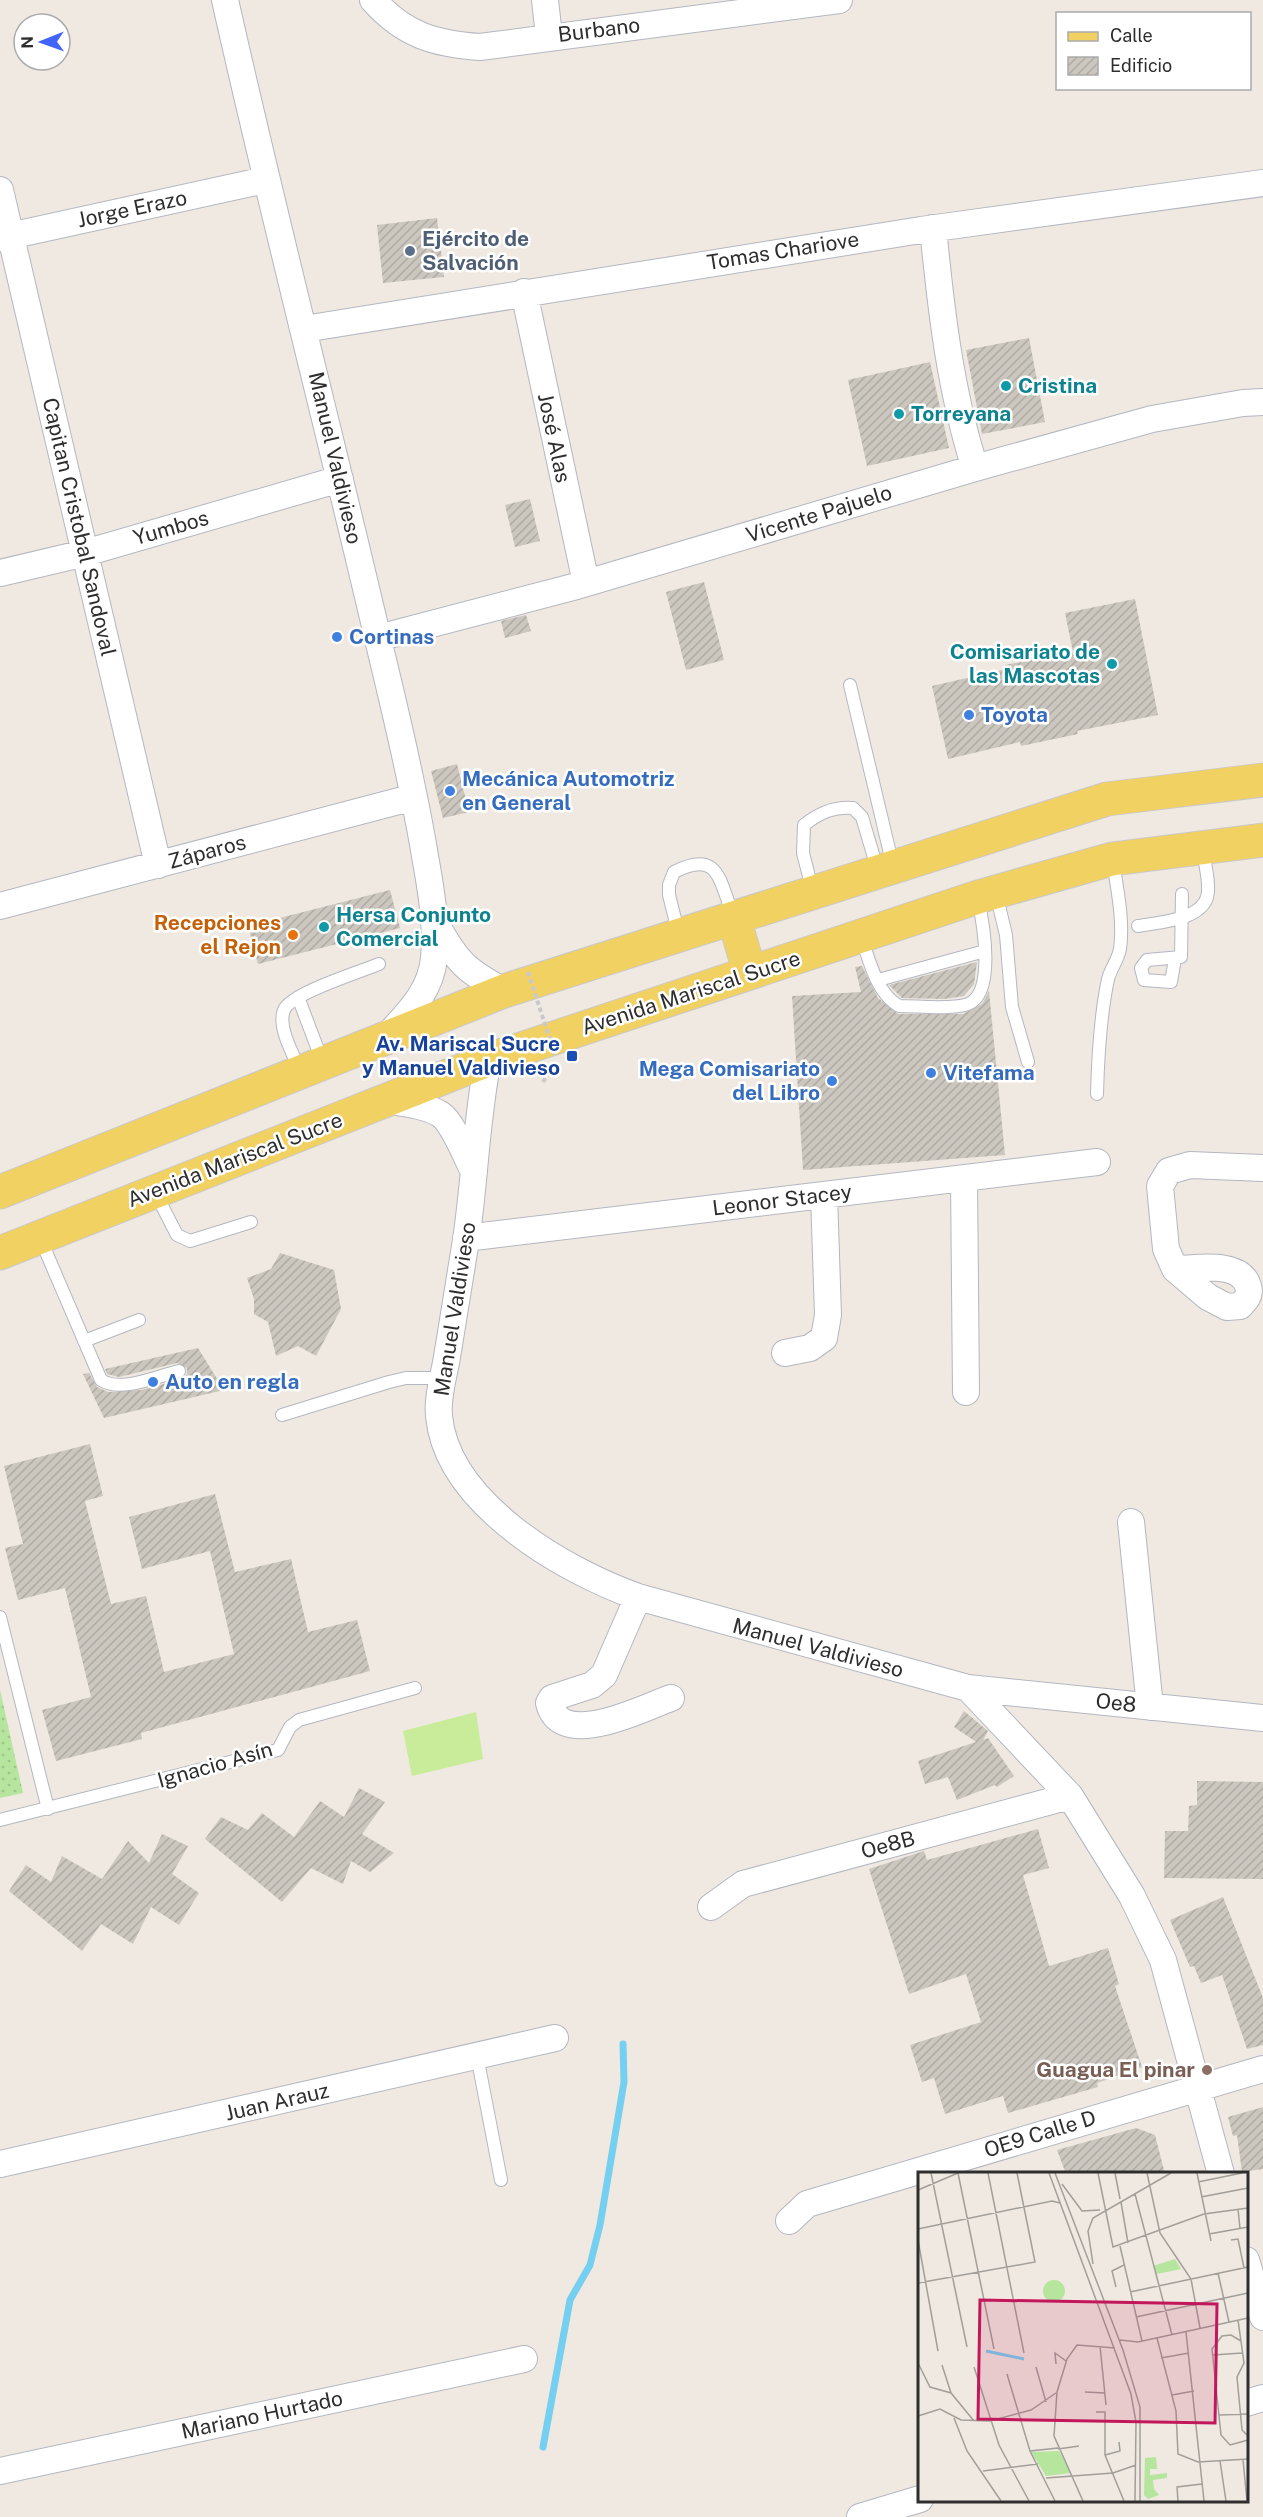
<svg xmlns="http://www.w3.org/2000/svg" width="1263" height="2517" font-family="'Public Sans',sans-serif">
<defs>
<pattern id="grass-dots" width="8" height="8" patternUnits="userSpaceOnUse" patternTransform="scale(1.5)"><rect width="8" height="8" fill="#b6e59e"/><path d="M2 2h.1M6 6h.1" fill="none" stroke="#9dc588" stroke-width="1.8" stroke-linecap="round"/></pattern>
<pattern id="building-hatch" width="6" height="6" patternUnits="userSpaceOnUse" patternTransform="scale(1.5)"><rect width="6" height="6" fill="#cbc7bf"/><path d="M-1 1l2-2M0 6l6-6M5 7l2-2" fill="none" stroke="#afaba4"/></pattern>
</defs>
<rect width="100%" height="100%" fill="#efe9e1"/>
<!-- grass -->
<path fill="url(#grass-dots)" d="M0 1690 23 1793 0 1798Z"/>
<!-- pitch -->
<path fill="#c9ec9a" d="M476 1712 483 1759 412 1776 403 1731Z"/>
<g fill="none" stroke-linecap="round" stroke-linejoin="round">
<!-- stream -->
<path stroke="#75cff0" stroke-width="7" d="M543 2447 570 2300 590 2265 600 2225 624 2082 623 2044"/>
</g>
<!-- building -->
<path fill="url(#building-hatch)" d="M437 218 444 277 383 283 377 225Z
M1029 338 1045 422 982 434 966 350Z
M930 362 949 448 867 466 848 380Z
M530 499 540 541 515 547 505 505Z
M704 582 724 660 686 670 666 592Z
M1135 599 1158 715 1077 731 1078 734 1021 746 1020 742 948 759 932 686 1006 669 1005 665 1073 652 1065 613Z
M526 615 531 631 505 638 501 621Z
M457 764 469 812 443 818 431 771Z
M390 890 400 928 258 964 248 926Z
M977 962 974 984 964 996 944 999 902 998 889 985Z
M862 966 878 998 898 1014H963L982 1004 989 991 1005 1155 803 1170 792 996 861 992 855 967Z
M280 1253 334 1270 341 1309 316 1356 298 1346 276 1356 268 1322 254 1314V1299L247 1278 271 1269Z
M198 1348 224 1390 104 1418 83 1374 89 1373 97 1387 108 1392 141 1390 182 1379 187 1374V1368L177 1363 119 1377 107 1374 105 1369Z
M90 1444 103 1496 85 1501 111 1604 146 1596 164 1672 234 1654 210 1551 142 1569 129 1517 215 1494 235 1572 291 1559 308 1632 357 1620 370 1671 141 1733 142 1739 56 1761 42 1710 91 1697 65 1588 18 1600 5 1548 23 1544 4 1466Z
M964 1711 988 1731 983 1740 988 1738 1014 1776 997 1787 995 1785 957 1800 948 1777 925 1784 918 1761 976 1742 954 1727Z
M1197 1781 1263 1782V1879L1164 1878 1165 1831H1188L1189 1806 1197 1805Z
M359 1788 385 1802 362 1834 394 1853 370 1872 351 1861 343 1884 311 1868 282 1902 205 1839 221 1817 248 1830 262 1813 294 1837 320 1801 344 1817Z
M1038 1829 1049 1868 1023 1875 1049 1966 1108 1948 1119 1984 1115 1986 1142 2067 1097 2083 1098 2087 1008 2113 1003 2096 945 2114 934 2078 922 2082 910 2045 981 2022 966 1974 909 1994 869 1869 924 1851 927 1860Z
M162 1834 188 1846 172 1874 199 1893 179 1925 151 1907 133 1944 101 1924 82 1951 9 1891 26 1865 51 1882 62 1856 102 1879 128 1841 149 1863Z
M1223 1897 1263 1998V2045L1247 2049 1222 1975 1201 1983 1194 1966 1190 1967 1170 1920Z
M1263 2107V2169L1242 2172 1237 2135 1233 2136 1228 2117Z
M1136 2128 1155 2135 1165 2174H1066L1057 2150Z"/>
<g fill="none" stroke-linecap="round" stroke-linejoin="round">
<!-- lane casing -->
<g stroke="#b4b7c1" stroke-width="14">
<path id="lane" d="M850 685 893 866
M813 892 803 853 804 825C819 813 834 806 853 808L862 817 878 871
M996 893 1006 935 1012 1007 1028 1062
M1138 926C1160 922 1207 920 1208 891 1209 877 1204 862 1203 849
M679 935 669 895V885L674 872C719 849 719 880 733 915
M861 937C870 961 876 993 899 1006 918 1006 952 1010 968 1004 996 993 983 922 978 899
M1175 959 1171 982 1144 980 1141 968 1147 960 1181 957 1182 894
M878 980 985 951
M298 997 323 1063
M301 1072C294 1056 277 1027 284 1010 291 993 360 972 379 964
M1097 1094C1098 1055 1100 1017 1108 979 1111 968 1118 960 1120 949 1124 920 1117 889 1113 861
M156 1194 177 1235 190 1241 251 1222
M40 1238 101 1380C121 1393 157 1376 179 1371
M84 1341 139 1320
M282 1415 389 1382 406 1378H443
M0 1617 48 1809
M0 1820 278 1750 290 1727 299 1720 415 1688
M477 2056 501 2180"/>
</g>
<!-- street casing -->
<g stroke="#b4b7c1" stroke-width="28">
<path id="street" d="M225 0C274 219 331 437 382 656 398 722 414 789 425 856 431 889 437 925 434 958 431 991 409 1012 388 1035
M373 0C404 35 435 44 480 47L839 0
M545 0 549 36
M0 190 158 865
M933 228C941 309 950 390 975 468
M0 238 265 180
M524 292 586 583
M304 329 921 230 1263 183
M0 573 85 553 340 479
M378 638 573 587 975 468 1152 419 1243 403 1263 402
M0 906 414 797
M436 924C457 962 466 971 504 991
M488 1060C476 1120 475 1180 466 1240 460 1279 453 1318 447 1357 444 1376 437 1396 439 1416 447 1503 564 1571 638 1597L968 1688 1263 1718
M385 1100C403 1103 424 1105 440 1114 453 1122 467 1159 474 1172
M964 1178 966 1392
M466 1238 1097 1162
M1175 1269C1196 1269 1240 1260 1248 1286 1251 1295 1246 1300 1240 1306L1227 1307 1208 1297 1175 1269 1166 1249 1160 1186 1169 1171 1190 1165 1263 1168
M785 1353 810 1348 824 1338 828 1315 824 1195
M1131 1522 1150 1707
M638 1597 604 1675 592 1685 552 1698 549 1703C561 1751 642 1708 671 1698
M968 1688 1070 1796 1132 1896 1163 1960 1221 2174
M711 1907 743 1884 1070 1796
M0 2164 555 2038
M789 2221 807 2204 1263 2069
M1246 2260 1263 2317
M1246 2403 1263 2398
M0 2471 524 2359
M860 2517 920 2499"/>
</g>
<!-- primary casing -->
<g stroke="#c9c9c9" stroke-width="35">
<path id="primary" d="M734 919 750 973
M0 1192 504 991 1107 799 1263 780
M0 1253 488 1060 978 897 1112 859 1263 840"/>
</g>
<!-- path -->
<path stroke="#c9c9c9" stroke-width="4" stroke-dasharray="4.5 3" stroke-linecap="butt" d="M543 1082 551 1069"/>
<!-- lane -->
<use href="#lane" stroke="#fff" stroke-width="12"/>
<!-- street -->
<use href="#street" stroke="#fff" stroke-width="26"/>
<!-- primary -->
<use href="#primary" stroke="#f2d163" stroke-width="33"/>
<!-- path-bridge -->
<path stroke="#c9c9c9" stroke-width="4" stroke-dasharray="4.5 3" stroke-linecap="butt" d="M528 972 555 1055"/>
</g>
<!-- markers -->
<circle fill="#5c6f8a" stroke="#fff" stroke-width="2" cx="410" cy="251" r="6"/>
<g fill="#0f9aa8" stroke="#fff" stroke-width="2">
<circle cx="1006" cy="386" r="6"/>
<circle cx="899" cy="414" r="6"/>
<circle cx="1112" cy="664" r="6"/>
<circle cx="324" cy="927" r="6"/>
</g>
<g fill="#3f7fe0" stroke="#fff" stroke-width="2">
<circle cx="337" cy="637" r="6"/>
<circle cx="969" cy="715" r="6"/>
<circle cx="450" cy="791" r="6"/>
<circle cx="931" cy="1073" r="6"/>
<circle cx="832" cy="1081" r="6"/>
<circle cx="153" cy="1382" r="6"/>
</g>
<circle fill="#e8710a" stroke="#fff" stroke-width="2" cx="293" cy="935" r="6"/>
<rect fill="#1a4fb4" stroke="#fff" stroke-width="2" x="566" y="1050" width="12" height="12" rx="3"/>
<circle fill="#8d6e63" stroke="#fff" stroke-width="2" cx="1207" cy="2070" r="6"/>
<g text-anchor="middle" stroke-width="5" stroke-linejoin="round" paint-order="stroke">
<!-- street labels -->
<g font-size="21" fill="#2e2e2e" stroke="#fff">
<text transform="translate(599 30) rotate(-7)" y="7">Burbano</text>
<text transform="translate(132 209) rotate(-12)" y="7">Jorge Erazo</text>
<text transform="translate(783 251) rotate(-9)" y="7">Tomas Chariove</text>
<text transform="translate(554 438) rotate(78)" y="7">José Alas</text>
<text transform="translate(335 458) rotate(77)" y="7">Manuel Valdivieso</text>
<text transform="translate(819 514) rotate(-17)" y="7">Vicente Pajuelo</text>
<text transform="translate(79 527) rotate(77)" y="7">Capitan Cristobal Sandoval</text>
<text transform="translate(171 528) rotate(-16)" y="7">Yumbos</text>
<text transform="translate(207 852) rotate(-15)" y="7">Záparos</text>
<text transform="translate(691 993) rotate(-18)" y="7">Avenida Mariscal Sucre</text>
<text transform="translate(235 1160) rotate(-21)" y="7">Avenida Mariscal Sucre</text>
<text transform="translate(782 1200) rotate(-7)" y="7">Leonor Stacey</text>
<text transform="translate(455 1309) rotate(-81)" y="7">Manuel Valdivieso</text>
<text transform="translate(818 1648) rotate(15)" y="7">Manuel Valdivieso</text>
<text transform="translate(1116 1703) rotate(6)" y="7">Oe8</text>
<text transform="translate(215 1765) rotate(-16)" y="7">Ignacio Asín</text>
<text transform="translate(888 1845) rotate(-15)" y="7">Oe8B</text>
<text transform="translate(277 2102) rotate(-13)" y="7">Juan Arauz</text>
<text transform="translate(1040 2134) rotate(-17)" y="7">OE9 Calle D</text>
<text transform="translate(262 2415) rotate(-12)" y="7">Mariano Hurtado</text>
</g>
<!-- service labels -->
<g font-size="21" font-weight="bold" fill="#4e5e75" stroke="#fff" text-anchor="start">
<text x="422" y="246">Ejército de<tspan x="422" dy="24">Salvación</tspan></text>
</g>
<!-- culture labels -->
<g font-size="21" font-weight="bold" fill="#0d838f" stroke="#fff" text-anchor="start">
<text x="1018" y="393">Cristina</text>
<text x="911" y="421">Torreyana</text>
<text x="1100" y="659" text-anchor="end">Comisariato de<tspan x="1100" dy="24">las Mascotas</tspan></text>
<text x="336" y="922">Hersa Conjunto<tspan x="336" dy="24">Comercial</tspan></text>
</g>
<!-- shop labels -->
<g font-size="21" font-weight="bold" fill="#366cbe" stroke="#fff" text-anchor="start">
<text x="349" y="644">Cortinas</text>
<text x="981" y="722">Toyota</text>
<text x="462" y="786">Mecánica Automotriz<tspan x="462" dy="24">en General</tspan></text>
<text x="820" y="1076" text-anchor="end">Mega Comisariato<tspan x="820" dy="24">del Libro</tspan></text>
<text x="943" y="1080">Vitefama</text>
<text x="165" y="1389">Auto en regla</text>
</g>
<!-- food labels -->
<g font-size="21" font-weight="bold" fill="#c56008" stroke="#fff" text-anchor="end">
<text x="281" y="930">Recepciones<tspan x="281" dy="24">el Rejon</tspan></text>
</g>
<!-- transit labels -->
<g font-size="21" font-weight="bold" fill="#164399" stroke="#fff" text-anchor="end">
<text x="560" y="1051">Av. Mariscal Sucre<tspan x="560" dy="24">y Manuel Valdivieso</tspan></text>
</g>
<!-- education labels -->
<g font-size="21" font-weight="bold" fill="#785e54" stroke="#fff" text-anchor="end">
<text x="1195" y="2077">Guagua El pinar</text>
</g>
</g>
<!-- overview -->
<g transform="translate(918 2172)">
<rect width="330" height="330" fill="#efe9e1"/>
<path d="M257 87 263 97 239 102 235 94ZM125 119a11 11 0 1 1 22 0a11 11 0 1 1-22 0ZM141 279 153 301 128 304 113 280ZM238 285 239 297H232V303L249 301V306L235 308 236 317 241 323 230 327 226 323 227 286Z" fill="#b6e59e"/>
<path fill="none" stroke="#75cff0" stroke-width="3" d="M68 179 106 187"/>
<path fill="none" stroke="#a29e99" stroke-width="1.5" d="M13 1 49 175M40 1 76 177M70 1 106 181M131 1 213 222 218 250 217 329M137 1 205 178 222 235V329M180 1 195 75 286 42 330 36M197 1 202 27M229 1 242 61 273 107 282 156M279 1 293 69M280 10 324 1M144 12 164 39 182 38M0 18 40 1M217 22 254 163M283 25 330 16M203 30 210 71M320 37 322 57M0 57 134 29 142 31M291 62 330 55M0 68 20 179M313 68 320 67 326 96M202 74 224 169M175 92 170 59 175 46 253 1M300 101 311 150M0 111 117 90 99 1M198 115 194 99 206 93M212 120 330 95M218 145 330 121M320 148 326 191 319 205 324 258 330 264M268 160 286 329M239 166 258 239 260 282 280 290 330 287M202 168 220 170 330 146M323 169 313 163 304 164 294 177 303 263 312 273 330 268M182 174 188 233M295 183 324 181M243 186 271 181M0 191 12 215 33 221 56 249M138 192 137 181 148 189M24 193 33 221M56 195 81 273 111 329M118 195 128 230M89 202 112 279 137 329M167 220 187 221M254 223 276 219M178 240H187V283L206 329M301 243 330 242M0 244 22 237 43 248 72 249 113 238 138 221M36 246 49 279 83 329M140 277 161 274M112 279 140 276M187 283 202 279 201 270M325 288 329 329M302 289 308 329M65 299 120 292M128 306 195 301 218 293M165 329 136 264 139 220 149 187 159 173 197 176M260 329 259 315 284 312"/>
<path fill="#c2185b" fill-opacity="0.15" stroke="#c2185b" stroke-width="3" d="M62 128 299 132 297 251 60 247Z"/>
<rect width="330" height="330" fill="none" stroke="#2e2e2e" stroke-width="3"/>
</g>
<!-- legend -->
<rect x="1056" y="12" width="195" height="78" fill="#ffffff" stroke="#ababab" stroke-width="1.5"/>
<rect x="1068" y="32" width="30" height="9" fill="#f2d163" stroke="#ababab" stroke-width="1.5"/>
<text x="1110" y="42" font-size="18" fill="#2e2e2e">Calle</text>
<rect x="1068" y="57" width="30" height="18" fill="url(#building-hatch)" stroke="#ababab" stroke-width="1.5"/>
<text x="1110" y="72" font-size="18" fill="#2e2e2e">Edificio</text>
<!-- north arrow -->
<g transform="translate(42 42) rotate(269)"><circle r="28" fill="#ffffff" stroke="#ababab" stroke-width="1.5"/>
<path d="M0-4.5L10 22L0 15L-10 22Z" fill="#4264fb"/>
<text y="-9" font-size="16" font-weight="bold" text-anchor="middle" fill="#2e2e2e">N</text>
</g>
</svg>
